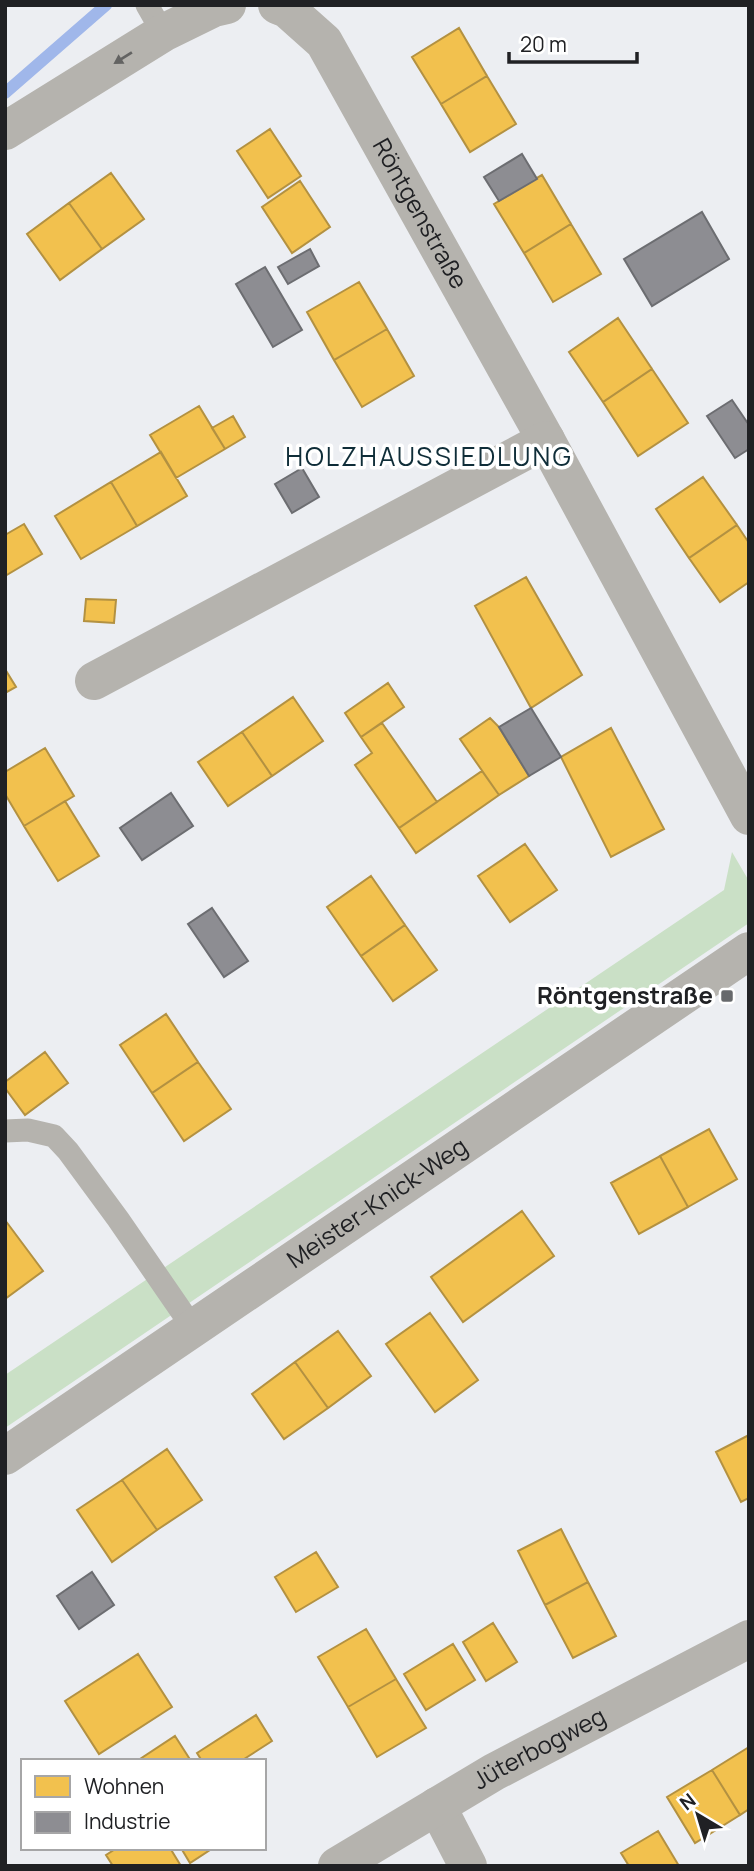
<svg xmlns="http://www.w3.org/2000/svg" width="754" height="1871" font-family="Manrope,sans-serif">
<rect width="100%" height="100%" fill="#eceef2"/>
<!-- green -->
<path fill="#cae0c6" d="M732 852 749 881V923L5 1428V1375L724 890Z"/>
<!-- homes -->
<path fill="#f2c14e" stroke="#b39141" stroke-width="2" d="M459 28 487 76 441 104 412 57Z
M487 76 516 124 470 152 441 104Z
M270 129 301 176 268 198 237 151Z
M111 173 144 219 102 249 69 203Z
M542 175 571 224 524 253 494 204Z
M300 181 330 227 292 253 262 207Z
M69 203 102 249 60 280 27 234Z
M571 224 601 274 553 302 524 253Z
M359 282 387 329 334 360 307 312Z
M618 318 652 369 603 402 569 352Z
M387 329 414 376 362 407 334 360Z
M652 369 688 423 638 456 603 402Z
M199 406 225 449 176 478 150 435Z
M233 416 245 437 225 449 212 428Z
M161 452 187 496 137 526 111 482Z
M703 477 737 525 689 558 656 509Z
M111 482 137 526 81 559 55 516Z
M24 524 42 554 5 576V535Z
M737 525 749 543V582L720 602 689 558Z
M526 577 582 675 531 708 475 606Z
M86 599 116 600 114 623 84 621Z
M5 669 16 687 5 693Z
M388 683 404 707 361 737 345 713Z
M293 697 323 741 272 776 242 732Z
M490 718 499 727 529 776 499 795 460 739Z
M382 723 437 802 399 828 355 765 372 753 361 737Z
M611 728 664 829 611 857 561 757Z
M242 732 272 776 228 806 198 762Z
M45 748 74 796 24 826 5 794V772Z
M482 771 499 795 416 853 399 828Z
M65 801 99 856 58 881 24 826Z
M525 844 557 890 510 922 478 876Z
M371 876 405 925 361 956 327 907Z
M405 925 437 970 393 1001 361 956Z
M166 1014 198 1062 152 1093 120 1045Z
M45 1052 68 1083 25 1115 5 1088V1082Z
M198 1062 231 1109 184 1141 152 1093Z
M709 1129 737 1179 688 1207 660 1156Z
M660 1156 688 1207 639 1234 611 1183Z
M522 1211 554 1256 463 1322 431 1277Z
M5 1220 43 1271 5 1299Z
M430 1313 478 1380 435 1412 386 1344Z
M338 1331 371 1376 328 1408 295 1362Z
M295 1362 328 1408 284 1439 252 1394Z
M749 1435V1498L741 1502 716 1452Z
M167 1449 202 1500 157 1530 122 1480Z
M122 1480 157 1530 112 1562 77 1510Z
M561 1529 588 1582 545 1605 518 1551Z
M316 1552 338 1587 296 1612 275 1577Z
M588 1582 616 1636 573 1658 545 1605Z
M493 1623 517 1662 486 1681 463 1642Z
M366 1629 396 1679 348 1707 318 1657Z
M453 1644 475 1680 426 1710 404 1674Z
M138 1654 172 1707 99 1754 65 1701Z
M396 1679 426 1728 377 1757 348 1707Z
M256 1715 272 1741 241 1761H202L197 1753Z
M175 1736 191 1761H137Z
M749 1747V1809L740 1815 712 1770Z
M712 1770 740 1815 695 1843 667 1797Z
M658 1831 679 1866H629L621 1853Z
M117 1848H170L181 1866H113L106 1855Z
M181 1848H213L190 1863Z"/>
<!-- industry -->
<path fill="#8d8d92" stroke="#6c6d71" stroke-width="2" d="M522 154 537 179 499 201 484 177Z
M702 212 729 259 652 306 624 259Z
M310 249 319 266 288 284 278 267Z
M265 267 302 330 273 347 236 284Z
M732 400 749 425V449L735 458 707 416Z
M302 468 319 497 292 513 275 484Z
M531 708 561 757 529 776 499 727Z
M171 793 193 826 142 860 120 828Z
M212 908 248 961 224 977 188 924Z
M92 1572 114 1605 79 1629 57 1596Z"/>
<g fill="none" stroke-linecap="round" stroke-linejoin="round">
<!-- stream -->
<path stroke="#a0b7ea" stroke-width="12" d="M5 93 106 5"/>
<!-- lane -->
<path stroke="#b5b3ae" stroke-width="23" d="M147 5 163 33
M5 1131 28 1130 54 1136 68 1151 118 1219 193 1328"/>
<!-- street -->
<g stroke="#b5b3ae" stroke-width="38">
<path id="s1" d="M277 5 287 9 324 42 546 440 749 816"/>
<path d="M5 131 163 33 214 8 227 5"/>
<path d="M94 681 546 440"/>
<path id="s2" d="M5 1456 749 951"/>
<path d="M437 1806 468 1866"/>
<path id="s3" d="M337 1866 494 1772 749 1639"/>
</g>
</g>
<!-- one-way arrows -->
<defs><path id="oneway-solid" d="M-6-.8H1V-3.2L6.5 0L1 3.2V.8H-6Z" transform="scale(1.75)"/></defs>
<use fill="#636362" href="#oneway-solid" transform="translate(123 58) rotate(148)"/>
<!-- markers -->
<rect fill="#67696c" stroke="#fff" stroke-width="2.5" x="720" y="989" width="14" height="14" rx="3.5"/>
<g text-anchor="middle" stroke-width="7" stroke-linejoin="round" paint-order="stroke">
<!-- street labels -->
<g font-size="24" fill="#202124" stroke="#fff">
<text dy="8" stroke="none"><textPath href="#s1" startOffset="257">Röntgenstraße</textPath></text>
<text dy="8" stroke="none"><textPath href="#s2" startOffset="450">Meister-Knick-Weg</textPath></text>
<text dy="8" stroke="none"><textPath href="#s3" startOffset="234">Jüterbogweg</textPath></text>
</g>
<!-- poi labels -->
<g font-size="24" font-weight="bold" fill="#202124" stroke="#fff" text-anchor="end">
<text x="713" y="1004">Röntgenstraße</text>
</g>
<!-- neighbourhood labels -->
<g font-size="26" letter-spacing="2" fill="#0f2d38" stroke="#fff">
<text x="429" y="466">HOLZHAUSSIEDLUNG</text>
</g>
</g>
<!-- border -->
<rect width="754" height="1871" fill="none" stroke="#202124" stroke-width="14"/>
<!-- legend -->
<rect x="21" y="1759" width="245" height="91" fill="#ffffff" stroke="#a6a6a7" stroke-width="2"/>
<rect x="35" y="1776" width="35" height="21" fill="#f2c14e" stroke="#a6a6a7" stroke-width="2"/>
<text x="84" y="1794" font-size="21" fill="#202124">Wohnen</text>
<rect x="35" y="1812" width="35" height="21" fill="#8d8d92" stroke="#a6a6a7" stroke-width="2"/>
<text x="84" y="1829" font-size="21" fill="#202124">Industrie</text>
<!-- north arrow -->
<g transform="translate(698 1815) rotate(322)" stroke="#ffffff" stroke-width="5" paint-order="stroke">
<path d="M0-5L12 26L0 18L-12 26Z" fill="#202124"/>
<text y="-10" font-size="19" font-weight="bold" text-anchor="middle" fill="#202124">N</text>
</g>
<!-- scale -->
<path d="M509 52v10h128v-10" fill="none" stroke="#202124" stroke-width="3.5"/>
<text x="520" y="52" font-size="21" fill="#202124" stroke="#ffffff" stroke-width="5" paint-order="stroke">20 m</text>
</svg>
